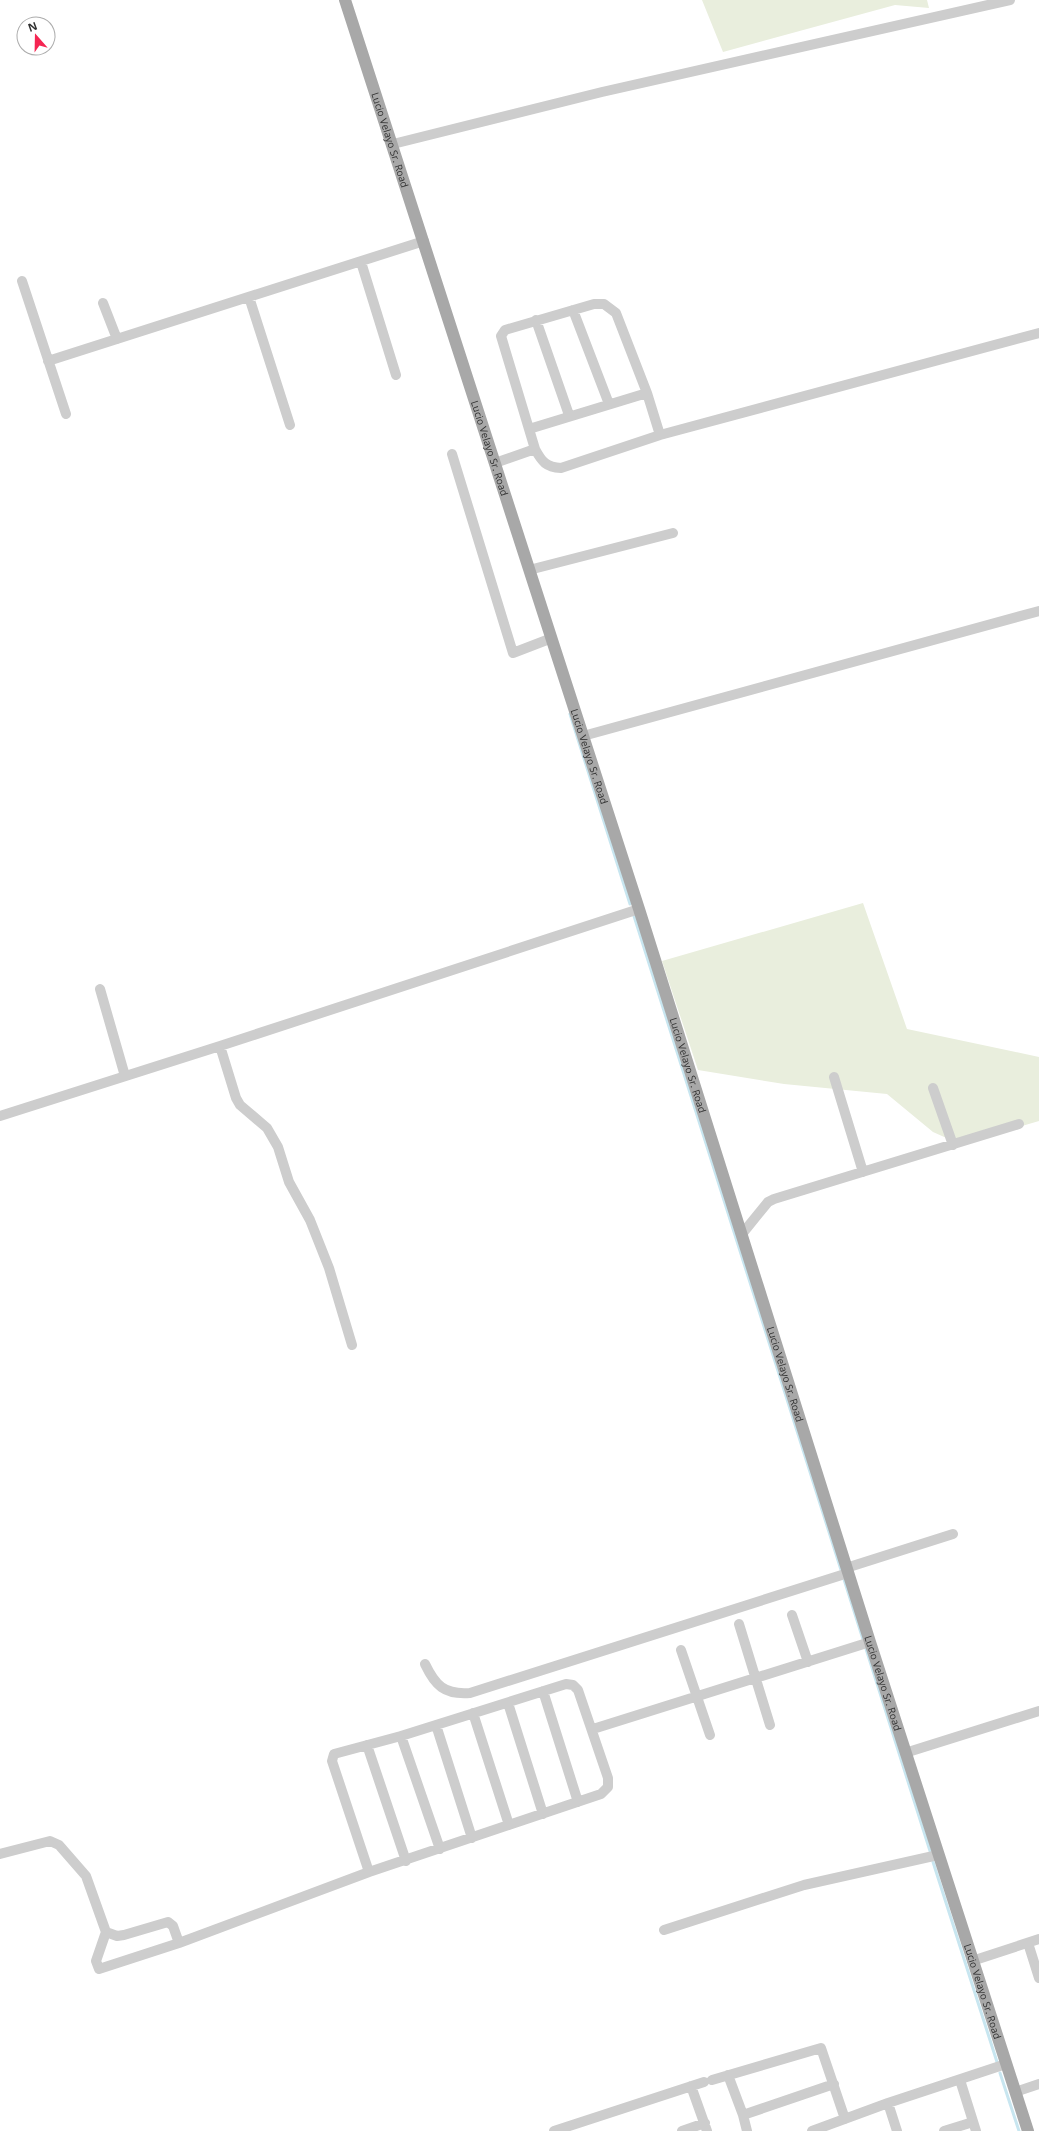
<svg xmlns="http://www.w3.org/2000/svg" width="1039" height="2131" font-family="'Open Sans',sans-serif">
<rect width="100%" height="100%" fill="#fff"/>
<!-- green -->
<path fill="#e9eedd" d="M702 0H927L929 8 895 5 723 52Z
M863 903 907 1029 1039 1057V1121L960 1144 933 1132 887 1094 784 1084 698 1070 662 961Z"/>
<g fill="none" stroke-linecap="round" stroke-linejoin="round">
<!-- stream -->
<path stroke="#c8e6f0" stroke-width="3" d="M570 714 630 904
M634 916 930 1851
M933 1862 997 2062
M1000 2073 1019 2131"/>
<!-- minor -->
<path stroke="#cdcdcd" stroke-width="10" d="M393 144 602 92 1010 0
M361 262 396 375
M22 281 66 414
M249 297 290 425
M103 303 117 339
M573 310 609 404
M536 320 569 415
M48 361 424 241
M529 429 647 393
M535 449 501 336 505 330 594 304H604L616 313 647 393 660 435
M452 454 513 653 552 638
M495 463 535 449C542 462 546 467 561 468L660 435 1039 333
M529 570 673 533
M583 736 1039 611
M100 989 125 1076
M220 1046 236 1098 240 1105 267 1128 278 1147 289 1182 310 1220 329 1268 352 1345
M834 1077 863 1172
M933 1088 953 1145
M0 1116 220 1046 639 909
M742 1234 768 1202 774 1199 1019 1124
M846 1568 953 1534
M792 1615 808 1662
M739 1624 770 1725
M681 1650 710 1735
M425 1664C435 1685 444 1695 470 1693L848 1573
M543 1691 578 1802
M508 1703 543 1814
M473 1713 509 1825
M436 1725 472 1838
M593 1729 870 1642
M401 1736 440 1849
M367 1745 406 1861
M905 1753 1039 1711
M0 1854 50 1841 59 1845 86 1876 106 1932 117 1936 124 1935 168 1922 173 1926 179 1943
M664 1930 804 1885 938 1855
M106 1932 96 1961 99 1969 179 1943 369 1872 601 1794 608 1787V1778L578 1690 573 1685 566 1684 401 1736 334 1754 332 1761 369 1872
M1028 1943 1039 1978
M972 1961 1039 1939
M728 2075 743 2115
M712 2080 821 2048 845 2119
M960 2080 976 2131
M691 2086 707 2131
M1015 2092 1039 2084
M888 2103 897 2131
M554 2131 704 2082
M682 2131 705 2123
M747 2131 743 2115 834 2084
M812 2131 888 2103 1006 2064
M944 2131 973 2122"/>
<!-- major -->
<path stroke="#a8a8a8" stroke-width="12" id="s1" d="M345 0 639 909 870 1642 1028 2131"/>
</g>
<g text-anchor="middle" stroke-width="4" stroke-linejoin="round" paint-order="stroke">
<!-- street labels -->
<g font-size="10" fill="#303030" stroke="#fff">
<text dy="4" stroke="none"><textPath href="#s1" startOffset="147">Lucio Velayo Sr. Road</textPath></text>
<text dy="4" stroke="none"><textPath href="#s1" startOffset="471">Lucio Velayo Sr. Road</textPath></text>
<text dy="4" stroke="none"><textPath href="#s1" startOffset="795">Lucio Velayo Sr. Road</textPath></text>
<text dy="4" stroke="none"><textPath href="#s1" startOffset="1119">Lucio Velayo Sr. Road</textPath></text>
<text dy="4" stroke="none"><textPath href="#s1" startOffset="1443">Lucio Velayo Sr. Road</textPath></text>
<text dy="4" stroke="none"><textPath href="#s1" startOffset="1767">Lucio Velayo Sr. Road</textPath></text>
<text dy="4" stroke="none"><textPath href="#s1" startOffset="2091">Lucio Velayo Sr. Road</textPath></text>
</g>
</g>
<!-- north arrow -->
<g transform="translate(36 36) rotate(340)"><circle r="19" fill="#ffffff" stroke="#acacac"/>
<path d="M0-3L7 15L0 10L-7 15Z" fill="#f52552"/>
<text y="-6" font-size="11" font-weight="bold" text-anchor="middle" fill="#303030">N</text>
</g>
</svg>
